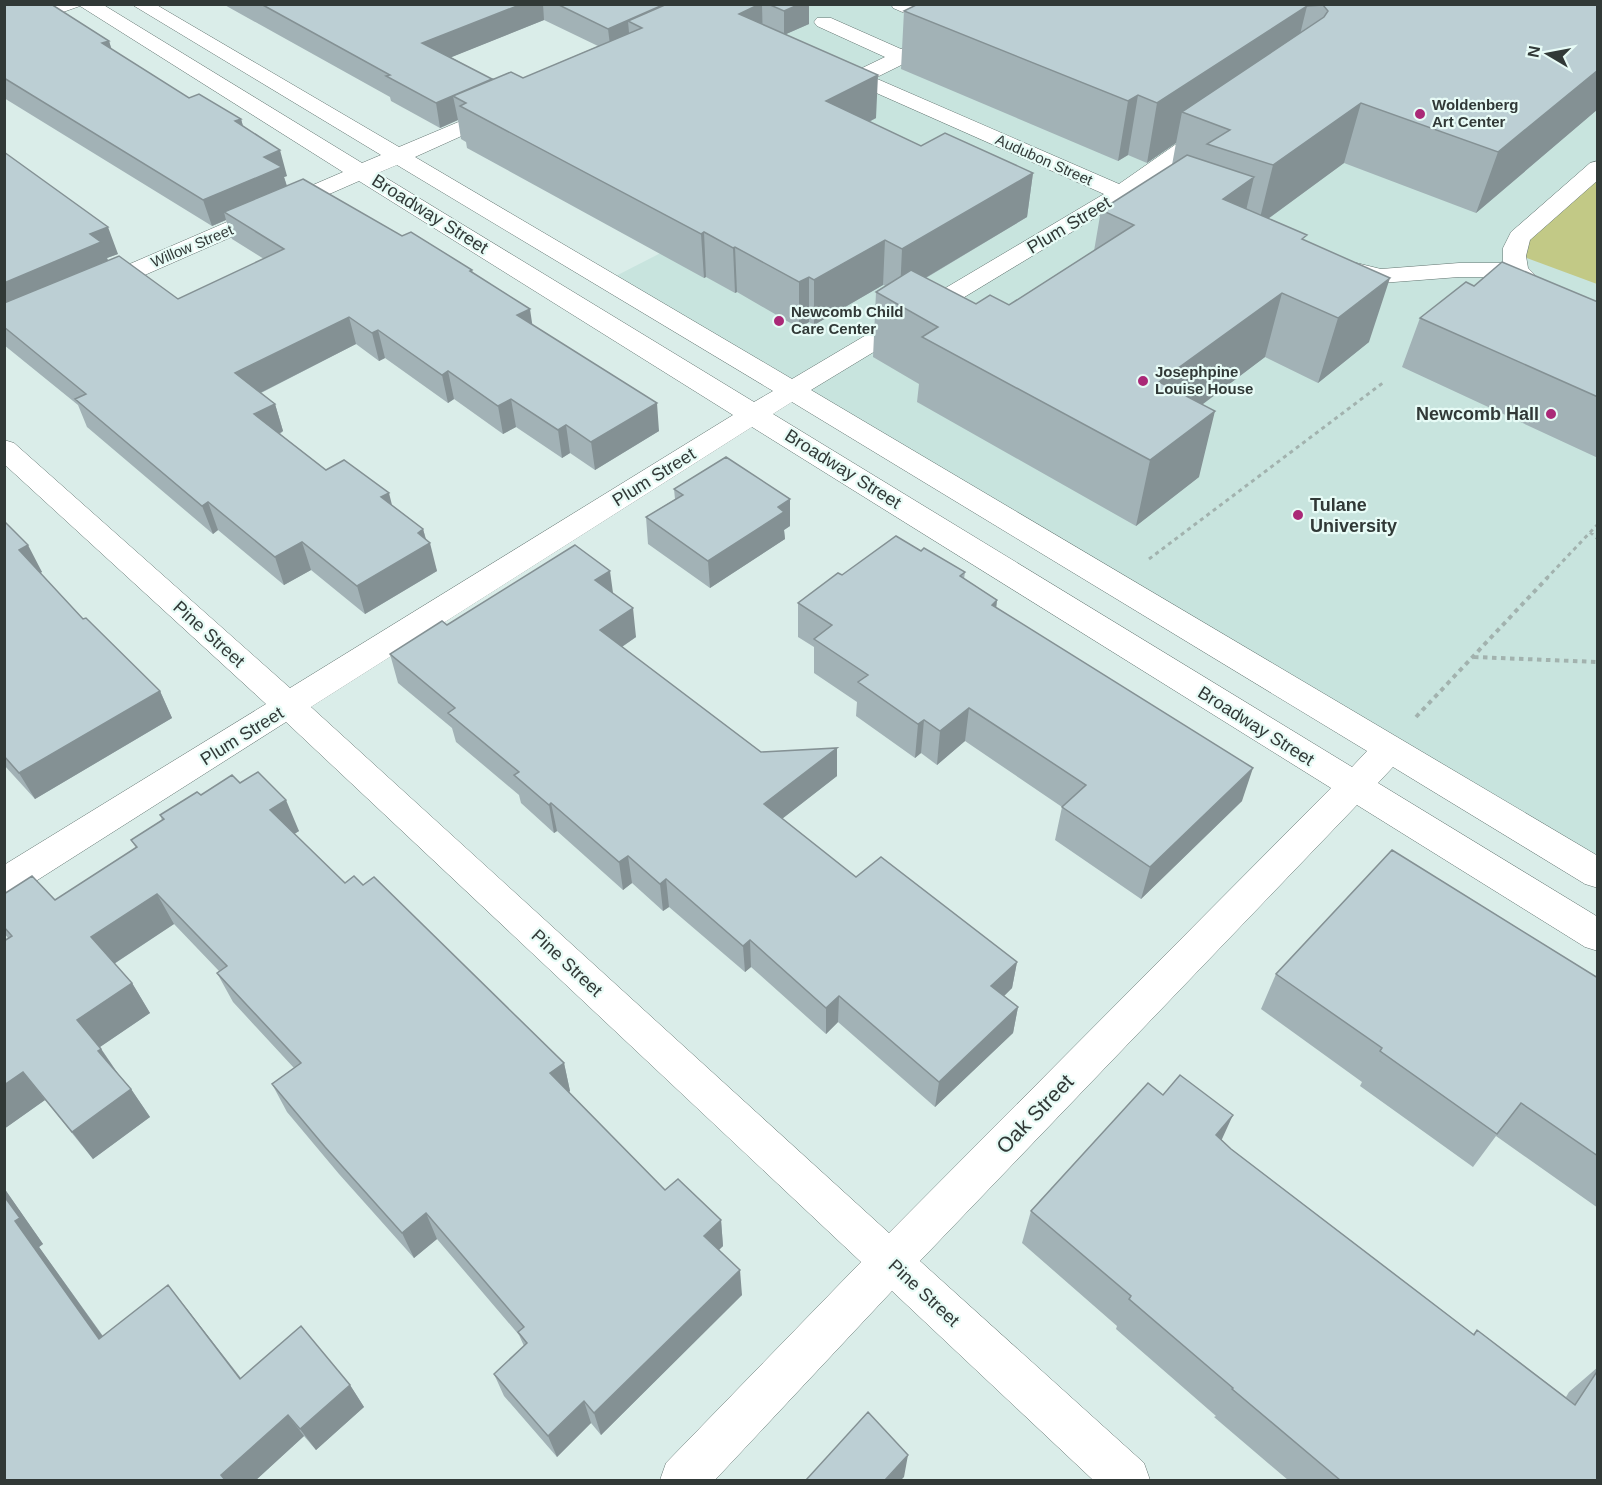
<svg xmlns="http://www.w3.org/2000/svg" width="1602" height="1485" font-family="Helvetica,sans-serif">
<rect width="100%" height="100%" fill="#daede9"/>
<!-- built -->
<path fill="#c8e4de" d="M741 5H1597V874L608 280 811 176Z"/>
<!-- green -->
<path fill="#c2c986" d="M1597 175V284L1513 253Z"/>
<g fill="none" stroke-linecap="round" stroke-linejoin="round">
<!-- minor casing -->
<g stroke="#627470" stroke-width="1">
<path id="minor" d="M52 4H102L362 163 381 155 131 4H155L399 147 494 107 501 105 508 107 512 111 508 115 415 157 792 379 1104 194 829 72 826 68 829 64 836 62 858 70 885 57 817 26 814 22 817 18H831L901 49 942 29 893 8 891 4H917L958 22 994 4H1019L1017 8 875 78 1119 184 1202 126 1210 125 1218 126 1221 131 1218 136 1138 191 1144 193 1147 198 1144 203 1136 205 1123 201 811 390 1598 856V888L1585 884 1393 767 1378 783 1598 917V951L1585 947 1357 805 920 1261 1144 1463 1150 1480H1093L892 1291 715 1480H660L666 1463 861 1262 286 722 17 893 4 897V865L266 704 4 464V440L14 443 290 688 733 415 359 181 106 292 97 294 88 292 85 287 88 282 343 172 80 6 4 33V20ZM397 165 773 391 754 402 378 173ZM792 402 1367 751 1352 767 773 414ZM752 427 1331 788 889 1233 311 707Z
M1598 161V180L1530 240 1526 256 1528 268 1538 278 1598 310V327C1572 321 1526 298 1510 277H1459L1381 283 1335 272 1332 267 1335 262 1344 260 1381 269 1459 263H1503V248L1511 232 1590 163Z"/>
</g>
<!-- path-far1 -->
<path stroke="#a2b2ae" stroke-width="3" stroke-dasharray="4 4" stroke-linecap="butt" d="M1590 532 1598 539
M1149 559 1384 382
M1546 579 1598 524"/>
<!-- path -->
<path stroke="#a2b2ae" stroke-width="4" stroke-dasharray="4.5 4.5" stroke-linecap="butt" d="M1474 657 1598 662
M1416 717 1548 577"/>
<!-- minor -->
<use href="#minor" fill="#fff" fill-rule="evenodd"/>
</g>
<!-- wall -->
<path fill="#a2b2b6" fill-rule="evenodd" d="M4 4 109 41 111 49 189 98 241 119 243 126 287 176 284 177 287 186 402 236 472 270 473 273 532 325 659 431 595 470 570 453 562 458 516 427 503 434 454 399 448 403 385 358 379 361 356 344 261 393 275 404 283 431 280 434 326 470 392 505 423 529 426 539 437 571 365 614 311 570 284 585 218 530 213 534 120 455 87 427 78 405 4 345V152L118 254 107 258 108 260 178 299 264 259 232 239 226 220 212 226 4 98Z
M223 4H809V24L786 34 876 118 869 122 921 146 1033 173 1027 217 926 278 976 304 1009 305 1094 251 1101 210 1172 165 1176 143 1147 163 1128 155 1118 161 901 69 904 11 918 4H1598V109L1476 213 1344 163 1268 219 1305 241 1369 342 1318 383 1265 357 1202 404 1199 477 1136 526 917 402 919 384 873 357 876 292 886 286 883 285 814 325 809 322 799 328 737 292 735 293 706 277 704 278 467 148 466 142 461 139 458 120 440 128 391 101 390 97 230 8ZM544 20 598 46 523 78 492 80 451 57Z
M1474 286 1598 302V458L1402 367 1420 318Z
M674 489 790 499V526L784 530 785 539 710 588 648 544 646 517 675 499Z
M4 521 42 572 40 573 83 619 160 691 172 718 35 799 4 765Z
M921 551 965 572 964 579 997 600 996 608 1242 801 1141 899 1055 840 1062 807 965 741 937 765 921 753 915 758 856 716 857 702 814 673V647L798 637V603L842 575Z
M613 594 636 637 622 647 761 752 837 748V776L782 819 856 877 1017 962 1012 988 1004 996 1018 1007 1013 1033 935 1107 838 1022 826 1034 751 967 745 972 669 907 663 911 632 883 623 890 557 831 554 833 521 803 519 795 456 742 452 728 398 683 390 654 447 625Z
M240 783 299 831 294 834 345 883 564 1063 570 1091 569 1092 665 1190 721 1220 723 1246 719 1250 742 1295 601 1435 591 1423 557 1457 504 1396 494 1374 524 1346 519 1335 437 1239 414 1258 339 1174 287 1112 272 1084 294 1068 233 1002 217 973 219 971 174 924 114 964 132 983 150 1013 100 1047 119 1075 131 1089 150 1117 93 1159 45 1100 4 1129V941L8 938 4 933V894L55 900 136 848 131 840 162 820 160 815 201 795Z
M1276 974 1598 978V1208L1496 1136 1473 1167 1360 1086 1362 1082 1261 1009Z
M1222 1140 1231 1149 1473 1334 1477 1330 1566 1397 1569 1392 1598 1367V1480H1288L1214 1417 1216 1416 1116 1329 1117 1326 1022 1243 1031 1211Z
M4 1188 43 1244 39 1247 103 1336 187 1309 241 1378 350 1385 364 1407 316 1450 304 1436 256 1480H4Z"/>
<!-- shaded-wall -->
<path fill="#849194" d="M522 4H543L544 20 427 67 422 43Z
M665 4H695L642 28 628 21 630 44 611 53 608 29Z
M760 4H762L763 45 739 14Z
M800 4H809V24L784 35V11Z
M1307 6 1293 63 1182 112 1176 143 1147 163 1157 103Z
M109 41 117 66 102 43Z
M1598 70V109L1476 213 1498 152Z
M878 75 876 118 825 144 826 101Z
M492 79 453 96 458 120 440 128 436 103Z
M1138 95 1128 155 1118 161 1128 101Z
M1361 103 1344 163 1258 226 1273 165Z
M241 119 248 145 235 121Z
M280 150 287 176 284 177 289 193 224 212 226 220 212 226 203 200 264 157Z
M1033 173 1027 217 900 293 902 249Z
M1254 177 1239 240 1223 199Z
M108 227 118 254 107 258 111 269 4 315V283L90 234Z
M704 232 706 277 704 278 701 234Z
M885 240 883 285 814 325V280Z
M735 247 737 292 735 293 733 248Z
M809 277V322L799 328V282Z
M1390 278 1369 342 1318 383 1338 318Z
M1282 293 1265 357 1145 448 1159 382Z
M530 309 534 336 517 315Z
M349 317 356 344 244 401 235 373Z
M378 330 385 358 379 361 372 333Z
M448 371 454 399 448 403 442 375Z
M511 399 516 427 503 434 498 406Z
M657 403 659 431 595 470 591 442Z
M275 404 283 431 264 442 254 414Z
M1215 411 1199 477 1136 526 1150 460Z
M566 425 570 453 562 458 558 430Z
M389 493 396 521 381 497Z
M790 499V526L784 530 785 539 710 588 708 561 778 507Z
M208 502 218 530 213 534 202 506Z
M423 529 427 544 430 543 437 571 365 614 357 586 418 533Z
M302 542 311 570 284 585 275 557Z
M28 545 42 572 33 577 19 550Z
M610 571 614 600 595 580Z
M997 600 993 634 992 605Z
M633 608 636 637 604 659 600 630Z
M160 691 172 718 35 799 19 773Z
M969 708 965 741 937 765 940 731Z
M924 720 921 753 915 758 918 724Z
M837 748V776L765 832 764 804Z
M1253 768 1242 801 1141 899 1150 867Z
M286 800 299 831 283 841 270 810Z
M551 803 557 831 554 833 549 805Z
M628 856 632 883 623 890 619 862Z
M666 879 669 907 663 911 660 884Z
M157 894 174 924 109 967 91 937Z
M750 940 751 967 745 972 743 946Z
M1017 962 1012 988 987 1013 991 986Z
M132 983 150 1013 97 1049 77 1020Z
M839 996 838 1022 826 1034V1008Z
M1018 1007 1013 1033 935 1107 939 1082Z
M101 1049 120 1077 98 1051Z
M564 1063 570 1091 557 1101 550 1073Z
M23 1072 45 1100 4 1129V1085Z
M131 1089 150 1117 93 1159 72 1132Z
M1233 1115 1217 1150 1216 1135Z
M4 1188 43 1244 39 1247 121 1362 99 1339 15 1221 4 1196Z
M426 1213 437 1239 414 1258 402 1233Z
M721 1220 723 1246 707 1261 704 1236Z
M740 1270 742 1295 601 1435 594 1413Z
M168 1285 187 1309 258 1401 240 1379Z
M350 1385 364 1407 316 1450 300 1429Z
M584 1401 591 1423 557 1457 548 1436Z
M288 1415 304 1436 256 1480H225L221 1475Z
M908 1455 904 1477 901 1480H885Z"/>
<!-- building -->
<path fill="#bccfd4" stroke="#849194" stroke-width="1.5" d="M10 4H51L109 41 102 43 189 98 199 94 241 119 235 121 280 150 264 157 282 167 203 200 4 78V6Z
M261 4H522L422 43 492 79 436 103 386 76 390 75Z
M557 4H665L608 29Z
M667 4H760L739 14 878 75 826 101 921 146 945 133 1033 173 902 249 885 240 814 280 809 277 799 282 735 247 733 248 704 232 701 234 460 106 466 103 453 96 511 72 523 78 642 28 628 21Z
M768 4H800L784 11Z
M918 4H1598V70L1498 152 1361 103 1273 165 1207 144 1230 130 1182 112 1324 17 1328 11 1323 5 1307 6 1157 103 1138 95 1128 101 904 11Z
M4 152 108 227 90 234 101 242 4 283Z
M1187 155 1254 177 1223 199 1307 235 1302 239 1390 278 1338 318 1282 293 1159 382 1215 411 1150 460 922 337 938 327 876 292 911 270 976 304 990 295 1009 305 1134 225 1101 210Z
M303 179 402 236 411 232 472 270 470 271 530 309 517 315 657 403 591 442 566 425 558 430 511 399 498 406 448 371 442 375 378 330 372 333 349 317 235 373 275 404 254 414 326 470 344 460 389 493 381 497 423 529 418 533 430 543 357 586 302 542 275 557 208 502 202 506 75 399 86 394 4 327V303L119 256 178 299 284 249 224 212Z
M1502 262 1598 302V397L1420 318 1466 282 1474 286Z
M726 457 790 499 778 507 784 512 708 561 646 517 683 495 674 489Z
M4 521 28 545 19 550 83 619 86 618 160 691 19 773 4 756Z
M896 536 921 551 924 548 965 572 960 576 997 600 992 605 1253 768 1150 867 1062 807 1086 785 969 708 940 731 924 720 918 724 858 682 868 675 814 639 832 625 798 603 838 573 842 575Z
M575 545 610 571 595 580 633 608 600 630 761 752 837 748 764 804 856 877 881 857 1017 962 991 986 1018 1007 939 1082 839 996 826 1008 750 940 743 946 666 879 660 884 628 856 619 862 551 803 549 805 514 775 519 772 448 713 455 708 390 654 442 621 447 625Z
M258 772 286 800 270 810 345 883 354 876 363 885 374 877 564 1063 550 1073 665 1190 678 1179 721 1220 704 1236 740 1270 594 1413 584 1401 548 1436 494 1374 527 1343 518 1332 524 1327 426 1213 402 1233 325 1147 272 1084 301 1063 217 973 227 966 157 894 91 937 132 983 77 1020 101 1049 98 1051 131 1089 72 1132 23 1072 4 1085V941L12 936 4 927V894L32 876 55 900 137 847 131 840 164 819 160 815 197 792 201 795 232 775 240 783Z
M1392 850 1598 978V1156L1521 1103 1497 1134 1380 1051 1382 1048 1276 974Z
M1180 1075 1233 1115 1216 1135 1231 1149 1474 1335 1477 1330 1575 1405 1598 1370V1480H1340L1232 1389 1233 1388 1129 1299 1131 1296 1031 1211 1148 1083 1163 1095Z
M4 1196 20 1218 15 1221 99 1339 168 1285 240 1379 301 1326 350 1385 300 1429 288 1415 221 1475 225 1480H4Z
M868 1412 908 1455 885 1480H806Z"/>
<!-- markers -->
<g fill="#aa2977" stroke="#e7fbf6" stroke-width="2">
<circle cx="1420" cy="114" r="6"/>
<circle cx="779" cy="321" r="6"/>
<circle cx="1143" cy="381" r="6"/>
<circle cx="1551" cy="414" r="6"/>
<circle cx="1298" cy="515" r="6"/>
</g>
<g text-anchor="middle" stroke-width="4.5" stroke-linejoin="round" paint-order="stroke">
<!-- far-poi labels -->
<g font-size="15" font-weight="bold" fill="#313937" stroke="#e7fbf6" text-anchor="start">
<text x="1432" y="110">Woldenberg<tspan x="1432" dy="17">Art Center</tspan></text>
<text x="791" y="317">Newcomb Child<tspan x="791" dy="17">Care Center</tspan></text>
<text x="1155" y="377">Josephpine<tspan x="1155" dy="17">Louise House</tspan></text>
</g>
<!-- far-street labels -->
<g font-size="15" fill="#313937" stroke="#e7fbf6">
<text transform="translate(1044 160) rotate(24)" y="5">Audubon Street</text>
<text transform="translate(192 246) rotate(-23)" y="5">Willow Street</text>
</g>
<!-- street labels -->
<g font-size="18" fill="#313937" stroke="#e7fbf6">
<text transform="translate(430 214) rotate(32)" y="6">Broadway Street</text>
<text transform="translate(1069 225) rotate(-31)" y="6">Plum Street</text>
<text transform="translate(843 469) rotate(32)" y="6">Broadway Street</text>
<text transform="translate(654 477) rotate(-32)" y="6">Plum Street</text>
<text transform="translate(209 634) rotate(42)" y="6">Pine Street</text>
<text transform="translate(1256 726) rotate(32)" y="6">Broadway Street</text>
<text transform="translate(242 736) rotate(-32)" y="6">Plum Street</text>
<text transform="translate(567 963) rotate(43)" y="6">Pine Street</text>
<text transform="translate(924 1293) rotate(43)" y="6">Pine Street</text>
</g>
<!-- poi labels -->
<g font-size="18" font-weight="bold" fill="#313937" stroke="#e7fbf6" text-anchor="end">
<text x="1539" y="420">Newcomb Hall</text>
<text x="1310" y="511" text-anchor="start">Tulane<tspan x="1310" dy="21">University</tspan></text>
</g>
<!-- near-street labels -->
<g font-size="21" fill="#313937" stroke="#e7fbf6">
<text transform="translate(1035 1114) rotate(-46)" y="7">Oak Street</text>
</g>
</g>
<!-- border -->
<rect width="1602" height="1485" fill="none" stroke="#313937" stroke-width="12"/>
<!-- north arrow -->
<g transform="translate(1548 54) rotate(280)" stroke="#e7fbf6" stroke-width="4.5" paint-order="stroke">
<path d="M0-4.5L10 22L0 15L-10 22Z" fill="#313937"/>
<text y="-9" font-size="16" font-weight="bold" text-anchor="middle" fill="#313937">N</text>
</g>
</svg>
